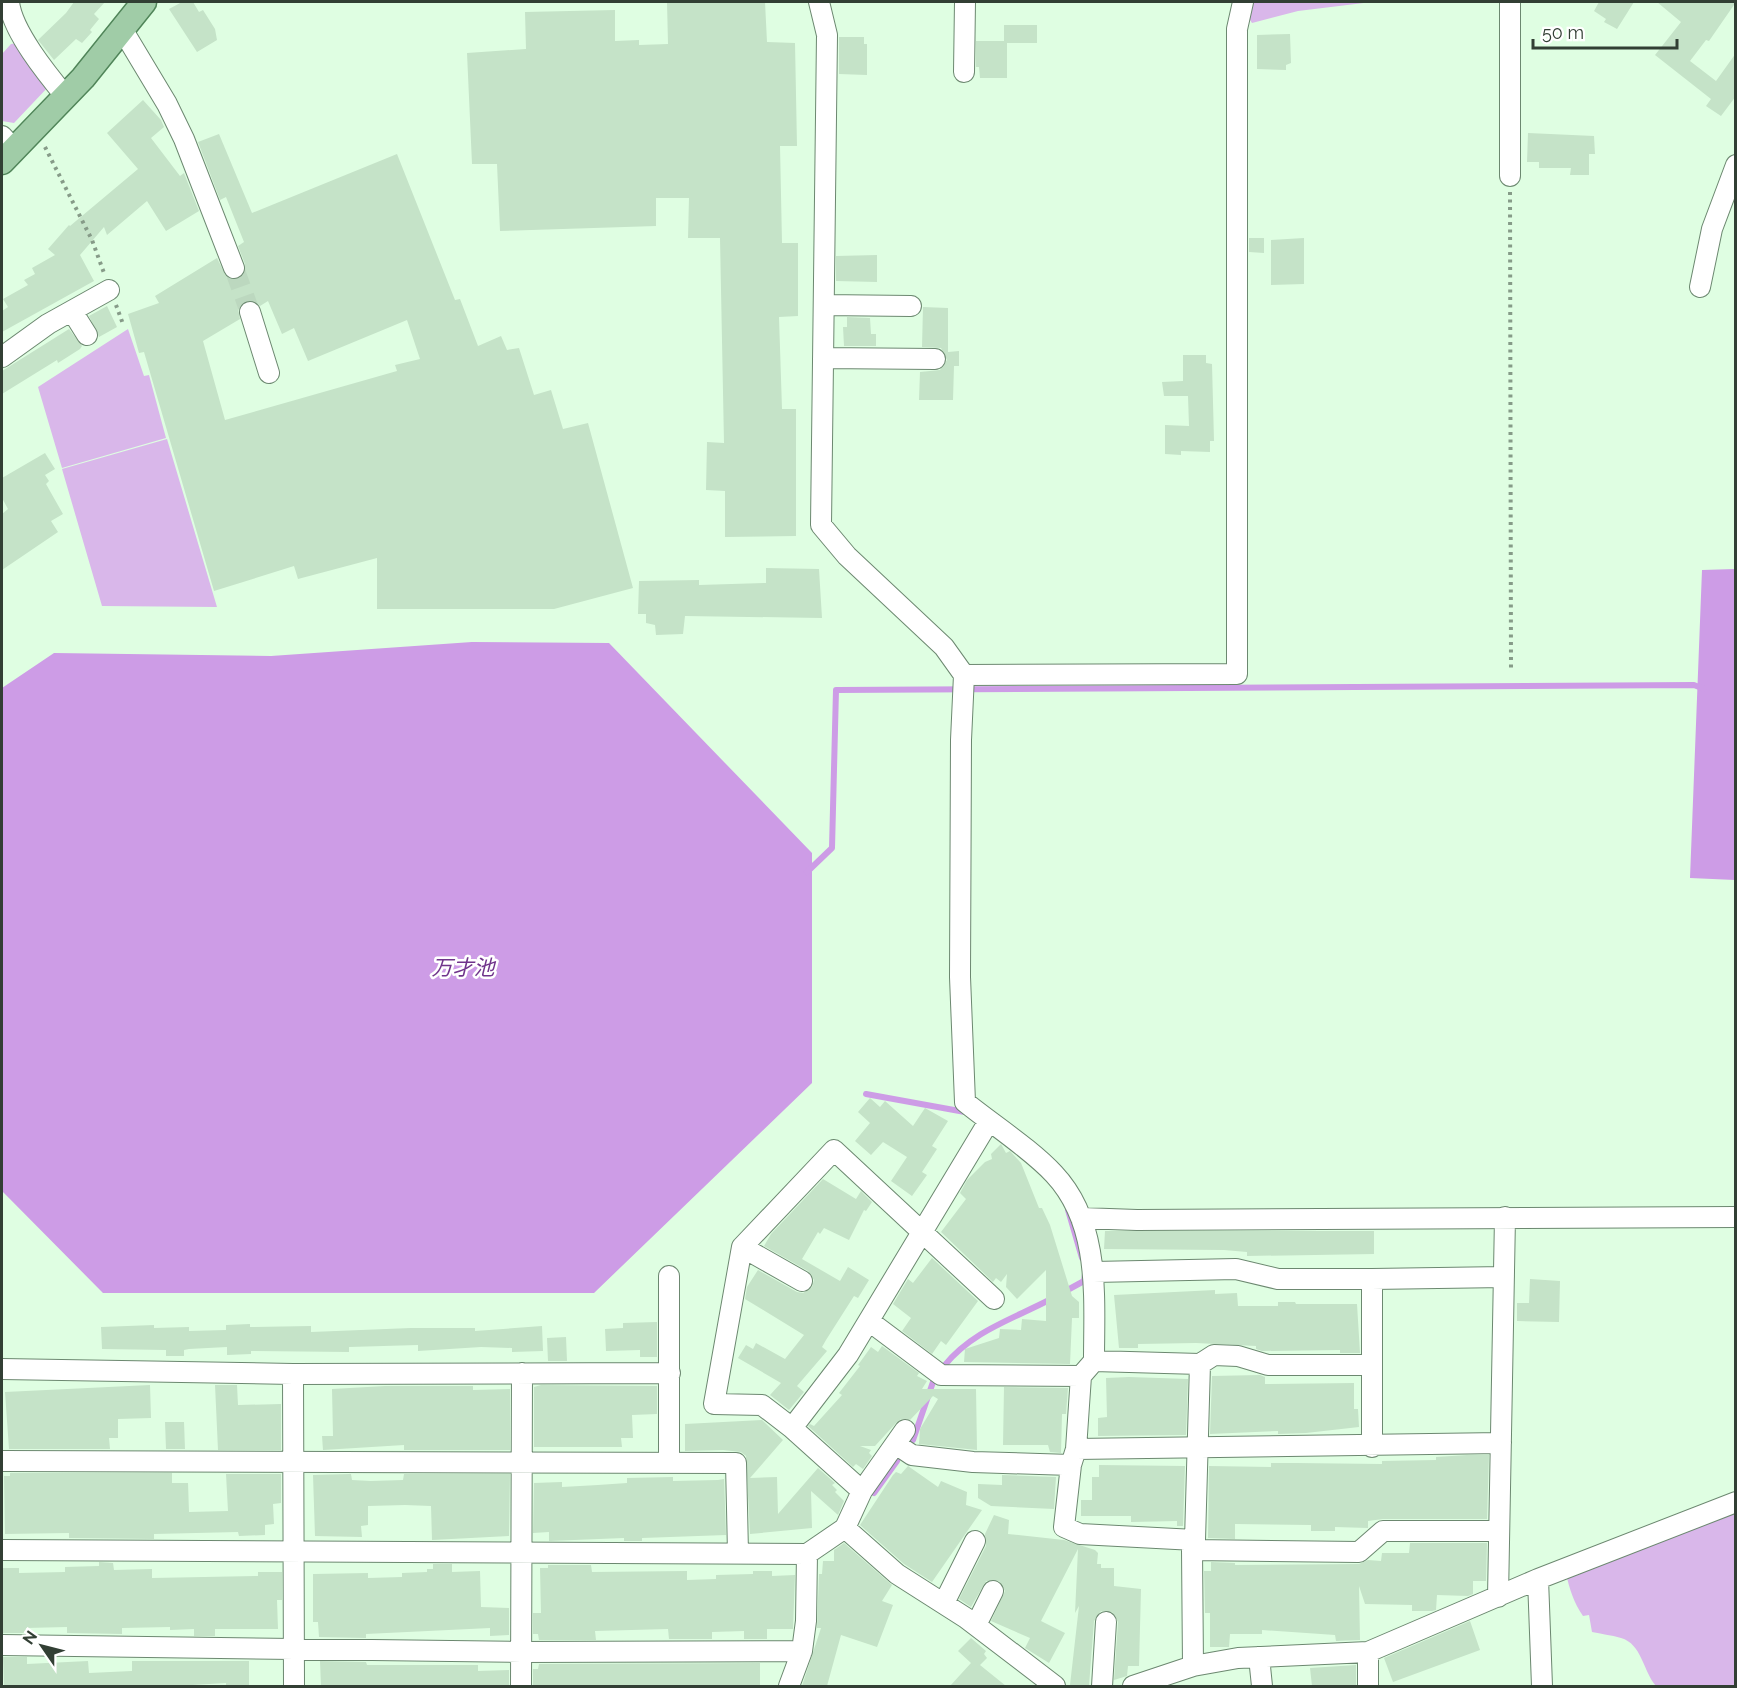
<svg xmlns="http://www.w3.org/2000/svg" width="1737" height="1688" font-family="Raleway,'Noto Sans JP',sans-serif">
<rect width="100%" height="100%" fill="#dffee2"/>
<!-- green -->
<path fill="#d9b7ea" d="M1248 2H1372L1298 11 1252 23 1245 12Z
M19 43 50 85 14 123 2 121V54L11 44Z
M128 329 144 376 149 375 166 438 62 468 38 387Z
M167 439 217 607 102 606 62 469Z
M1735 1507V1686H1656C1643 1671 1642 1644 1621 1638 1611 1635 1601 1634 1592 1632L1589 1615 1583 1616C1574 1603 1569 1588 1566 1573Z"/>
<!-- water -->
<path fill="#cd9ce6" d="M1735 569V880L1690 878 1702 570Z
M472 642 609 643 812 853V1083L594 1293H103L2 1191V688L54 653 271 656Z"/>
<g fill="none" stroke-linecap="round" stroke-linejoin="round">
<!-- stream -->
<path stroke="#cd9ce6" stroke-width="6" d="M807 872 832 848 836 690 1694 685 1704 689
M866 1094 965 1112
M1068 1210 1082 1258
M1062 1293 1084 1281 1085 1274
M944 1366C972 1331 1013 1319 1051 1299
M913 1440 933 1382
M874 1493 897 1461"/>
</g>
<!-- building -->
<path fill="#c5e3c8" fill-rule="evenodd" d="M74 2H105L94 14 99 19 90 30 92 32 82 43 76 39 54 60 38 40 66 13Z
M182 2H193L199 12 203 10 215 29 217 40 197 52 169 9Z
M667 2H765L767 42 795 43 797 146H780L782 243H798V316L779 317 782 409H796V536L725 537V491L706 490 707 442 724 443 720 238H688L689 198H656V226L500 231 497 164H472L467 53 526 49 525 12 615 10V41L639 40V45L668 44Z
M1599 2H1634L1617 29 1604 22 1606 19 1594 11Z
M1657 2H1736L1709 41 1706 40 1690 61 1716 81 1736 53V96L1721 116 1706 106 1711 99 1655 55 1681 22Z
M1004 25H1037V43H1007V78H980L979 67H976V41H1004Z
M1290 34 1291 63 1286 65V70L1257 69V35Z
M839 37H864V44H867V75L839 74Z
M143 100 161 120 164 127 151 138 180 176 184 173 199 211 166 231 147 201 107 235 104 227 80 255 94 281 2 332V311L8 307 3 299 28 285 24 280 35 274 32 268 55 255 48 249 69 225 70 226 138 169 107 133Z
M1528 133 1594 136 1595 154H1589V175H1570L1571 168H1539V162H1527Z
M219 134 252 213 397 154 455 300 460 299 478 346 501 336 507 350 519 348 534 395 551 390 563 429 588 423 633 588 554 609H377V558L298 579 294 566 214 591 144 352 139 353 128 314 159 303 155 296 217 258 227 278 238 279 244 275 245 264 238 246 244 242 226 197 220 200 198 142ZM247 300H253L260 306 268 301 282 334 294 328 308 361 407 320 420 359 395 365 397 371 225 420 203 341 240 319 238 309Z
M1249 238H1264V253L1249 252Z
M1304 238V284L1271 285V240Z
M877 255V282L836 281V256Z
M107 306 117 327 99 337 89 316Z
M923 307 948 308V352L959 351V366H954L953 400H919L920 372 940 370 947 360 941 348 922 347Z
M847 317 870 318 871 334H876V346H844L843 327H847Z
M69 329 82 346 80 349 58 363 57 360 2 394V371Z
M1183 355H1206V363L1212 364 1214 441H1210V452L1181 451V455L1165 454V425L1189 426 1188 396H1164L1162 382 1183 381Z
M45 453 55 469 45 475 49 481 46 484 63 514 51 521 58 532 2 570V514L8 509 2 498V478Z
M766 568 819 569 822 618 685 616 683 634 656 635 655 625 646 623V614H638L639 581 699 580V585L766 583Z
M870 1098 880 1107 885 1101 913 1126 925 1108 948 1121 932 1146 937 1149 922 1172 927 1175 912 1196 891 1181 907 1157 883 1142 871 1155 855 1141 870 1123 858 1112Z
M1001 1144 1006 1153 1010 1151 1021 1163 1039 1208H1042L1050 1225 1072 1296 1079 1302V1318H1072L1070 1364 964 1362 965 1349 999 1338 1000 1329 1021 1330 1022 1319 1046 1321V1270L1017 1299 1006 1287 1007 1274 1001 1282 996 1278 993 1282 941 1232 966 1199 960 1193 967 1180 985 1162 992 1159 991 1154Z
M823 1179 856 1199 861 1191 872 1202 866 1211 864 1210 849 1240 824 1228 820 1234 818 1232 802 1259 840 1281 848 1267 869 1280 858 1298 854 1296 826 1340 822 1347 827 1351 797 1386 804 1392 789 1410 770 1395 781 1383 738 1358 746 1345 753 1349 756 1343 785 1359 804 1335 745 1299 747 1287 758 1270 797 1292 803 1293 812 1287 814 1280 808 1271 764 1246 771 1234Z
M1105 1231H1374V1254L1247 1256V1252L1224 1250 1104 1249Z
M932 1258 978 1301 946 1345 941 1341 932 1354 902 1331 911 1318 893 1304 908 1279 913 1283Z
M1530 1279 1560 1281 1559 1322 1517 1321V1303H1529Z
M1215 1290V1294L1237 1293 1238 1306H1278V1302H1295L1296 1304H1357L1360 1353H1340V1350L1262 1351 1256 1349V1346L1196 1343 1138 1344V1348H1119L1114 1295Z
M657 1322V1357H640V1350L606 1351 605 1329 623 1328V1323Z
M250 1324V1327L311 1326V1332L411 1328H475V1331L542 1326 543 1351 512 1352V1348L481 1347 418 1351V1345L349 1347V1352L251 1351V1354L227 1355V1347L189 1349 184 1350V1356H166V1350L102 1349 101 1327 154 1325V1328L189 1327V1331L226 1330V1325Z
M566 1337 567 1361H548L547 1338Z
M882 1346 919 1373 917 1376 927 1381 922 1389H976L977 1450 919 1444 920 1429 938 1399 933 1396 910 1420 901 1419 896 1423 875 1446H860L871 1450 869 1453 872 1456 863 1469 856 1464 853 1467 808 1426 810 1424 814 1426 842 1395 839 1393 860 1366 858 1365 871 1347 878 1352Z
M1260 1375 1265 1377V1384L1354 1383V1409H1358L1359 1427 1306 1433 1278 1434V1431L1210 1434 1212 1376Z
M1129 1377 1188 1379 1186 1435 1098 1436V1418L1107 1417 1106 1378Z
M150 1385 151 1418 118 1419V1438H109L110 1449H9L5 1392Z
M215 1385H237L238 1405 281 1404V1450H218Z
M541 1385 657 1386V1414L632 1415 633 1438H621L622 1447H534V1387Z
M385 1386H473V1390L510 1389V1450H404V1445L323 1450 322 1436H333L332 1389Z
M1004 1387 1068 1388 1066 1414H1062L1061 1453 1050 1452 1048 1445H1003Z
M762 1420 783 1440 750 1478 777 1477 778 1514 818 1468 835 1483 832 1485 837 1490 835 1492 844 1501 838 1515 811 1491 812 1528 750 1534 746 1456 741 1452 723 1450 685 1451V1424Z
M165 1422H184L185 1449H166Z
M1467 1455H1489L1487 1519H1383L1368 1521V1528L1335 1527V1531H1311V1525L1235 1524V1539L1208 1538 1209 1466 1271 1467V1463H1296L1382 1464V1461L1436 1460V1457Z
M1099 1465 1185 1466 1183 1526H1177V1521L1131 1522V1516H1081V1500H1092V1477H1099Z
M908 1466 938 1487 941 1481 967 1492 966 1505 982 1510 932 1582 904 1564 860 1525 893 1475 896 1472 901 1474Z
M10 1473H172V1483H188L189 1512 228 1511 226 1474H281V1503L273 1504 274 1524 265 1525V1535L239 1536 238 1532 154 1534V1539L69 1538V1533L5 1534 4 1476H10Z
M351 1474 352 1480 371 1481 403 1480 404 1474H510L509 1536 432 1540 431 1506 405 1505 368 1506V1525L361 1526 362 1537 315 1536 313 1475Z
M724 1475 726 1535 642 1538V1541H624V1538L549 1541V1532L533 1533 534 1483 562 1482V1487L598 1485 627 1483V1478L673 1477V1481L718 1480 724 1479Z
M1002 1475 1056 1477 1054 1509 991 1506 978 1498V1484L1002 1485Z
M994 1515 1009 1520 1008 1534 1064 1540 1095 1550 1098 1553 1097 1564H1101V1568H1114V1586L1141 1589 1139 1666H1128L1127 1676 1114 1680 1118 1622 1112 1612 1101 1611 1094 1621 1089 1686 1070 1685 1079 1606 1075 1613 1078 1549 1041 1621 1065 1633 1049 1663 1025 1648 1030 1638 991 1621 1005 1591 999 1581H986L971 1607 959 1599 986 1546 985 1534Z
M844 1543 892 1585 882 1601 893 1605 877 1647 841 1635 827 1686H802L821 1628H817L819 1574H822L823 1561H834V1550Z
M1410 1543H1487L1486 1581H1473V1594L1468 1596 1437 1595 1436 1610 1432 1611H1412V1605L1365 1604 1359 1586 1360 1640 1336 1641 1335 1635 1262 1630V1634H1230L1229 1647H1210V1613H1205L1204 1571H1211V1562L1235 1563V1565L1359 1564 1368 1560 1381 1561 1382 1553H1409Z
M99 1562 113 1563 114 1570 152 1569V1578L258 1576V1572H282V1600H277L278 1629H215V1636H194V1629L170 1630V1627L122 1628V1634L67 1633V1627L26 1628V1633H2L3 1568H19V1573L65 1572V1567L99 1566Z
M433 1564H452V1572L480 1571 481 1607 509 1608V1635L490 1636V1628L366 1634V1638L319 1637 318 1622H313V1574L368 1573V1578L402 1577V1573L427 1572V1569H433Z
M548 1565H591L592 1572 687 1571V1580L716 1579V1575L753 1574V1571H772V1576L795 1575 793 1629H767V1639H744V1631L712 1632V1639H669L668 1629 595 1631 596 1640H539L538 1634H533V1613H541L540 1568H548Z
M1470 1621 1480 1650 1393 1682 1384 1658Z
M971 1638 986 1651 984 1654 987 1658 980 1665 1006 1686H950L971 1663 958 1651Z
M3 1657H27V1664L88 1661 89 1673 132 1671V1661H249V1686H226V1683L176 1686H4Z
M320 1661 366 1662 367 1665H478V1671L509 1670V1686H321Z
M760 1663V1686H533V1669H538L539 1664Z
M1356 1665V1686H1312L1310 1668Z"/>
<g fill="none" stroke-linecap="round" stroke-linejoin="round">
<!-- minor-tunnel -->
<path stroke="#bcd8bf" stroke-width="20" stroke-dasharray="20 10" stroke-linecap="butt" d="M234 268 250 312"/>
<!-- minor casing -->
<g stroke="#6c8870" stroke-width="22">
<path id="minor" d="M9 2C12 31 47 74 66 97
M819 2 827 35 821 525 847 556 944 647 964 675 961 740 960 977 965 1102C992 1124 1031 1149 1054 1174 1101 1224 1094 1298 1094 1361L1081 1376 1076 1449
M122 29 167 104 184 139 234 268
M964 72 965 2
M2 136 15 150
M1510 176V2
M1700 287 1712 229 1736 165
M824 305 911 306
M72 311 87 335
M250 312 269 373
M2 357 48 324 109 290
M823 358 935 359
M964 675 1237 674V29L1243 2
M1081 1218 1137 1220 1736 1217
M742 1247 802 1281
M1094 1272 1236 1269 1278 1279H1372V1447
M669 1276V1462
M1372 1279 1504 1277
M869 1321 941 1375 1081 1376
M1094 1361 1200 1364 1214 1355 1238 1356 1268 1365H1370
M2 1369 293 1374 670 1373
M293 1374 294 1686
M792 1428 848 1355 989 1121
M897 1445 912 1455 973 1462 1071 1465 1076 1449 1501 1443
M2 1461 736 1463 738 1553
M1071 1465 1064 1527 1080 1534 1195 1540
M862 1491 792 1428 762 1405 714 1404 742 1247 834 1150 994 1299
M845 1528 897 1574 966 1618 1055 1686
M2 1550 807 1554
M1192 1550 1359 1552 1383 1531H1499
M1538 1579 1542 1686
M1498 1597 1505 1217
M944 1603 975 1541
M976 1625 993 1591
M2 1645 521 1652 802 1651
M1368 1652V1686
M1259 1657 1262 1686
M1193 1666 1192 1550 1195 1540 1200 1364
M521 1686 522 1373
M789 1686 802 1651 806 1621 807 1554 845 1528 862 1491 905 1430
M1102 1686 1106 1622
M1133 1686 1193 1666 1238 1658 1368 1652 1538 1579 1736 1502"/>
</g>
<!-- major casing -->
<g stroke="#508559" stroke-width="27">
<path id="major" d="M2 162 83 78 144 2"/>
</g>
<!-- path -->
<path stroke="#869b88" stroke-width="4" stroke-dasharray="3 4.5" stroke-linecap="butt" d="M45 147 92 240 104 273
M1510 192 1511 672
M116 305 123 324"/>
<!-- minor -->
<use href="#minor" stroke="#fff" stroke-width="20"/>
<!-- major -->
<use href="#major" stroke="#a0cca7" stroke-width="24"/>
</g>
<g text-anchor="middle" stroke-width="5" stroke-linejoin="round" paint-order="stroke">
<!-- water labels -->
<g font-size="21" font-style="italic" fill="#70348b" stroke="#fff">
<text x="463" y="975">万才池</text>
</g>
</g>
<!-- border -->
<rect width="1737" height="1688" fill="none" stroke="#323f34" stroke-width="6"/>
<!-- north arrow -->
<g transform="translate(42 1646) rotate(305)" stroke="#ffffff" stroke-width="4.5" paint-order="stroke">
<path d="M0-4.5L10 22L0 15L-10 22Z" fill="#323f34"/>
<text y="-9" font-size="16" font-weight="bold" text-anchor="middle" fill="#323f34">N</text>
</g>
<!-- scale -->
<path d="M1533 39v9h144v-9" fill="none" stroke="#323f34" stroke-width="3"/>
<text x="1542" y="39" font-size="18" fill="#323f34" stroke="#ffffff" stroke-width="4.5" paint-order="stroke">50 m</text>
</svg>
